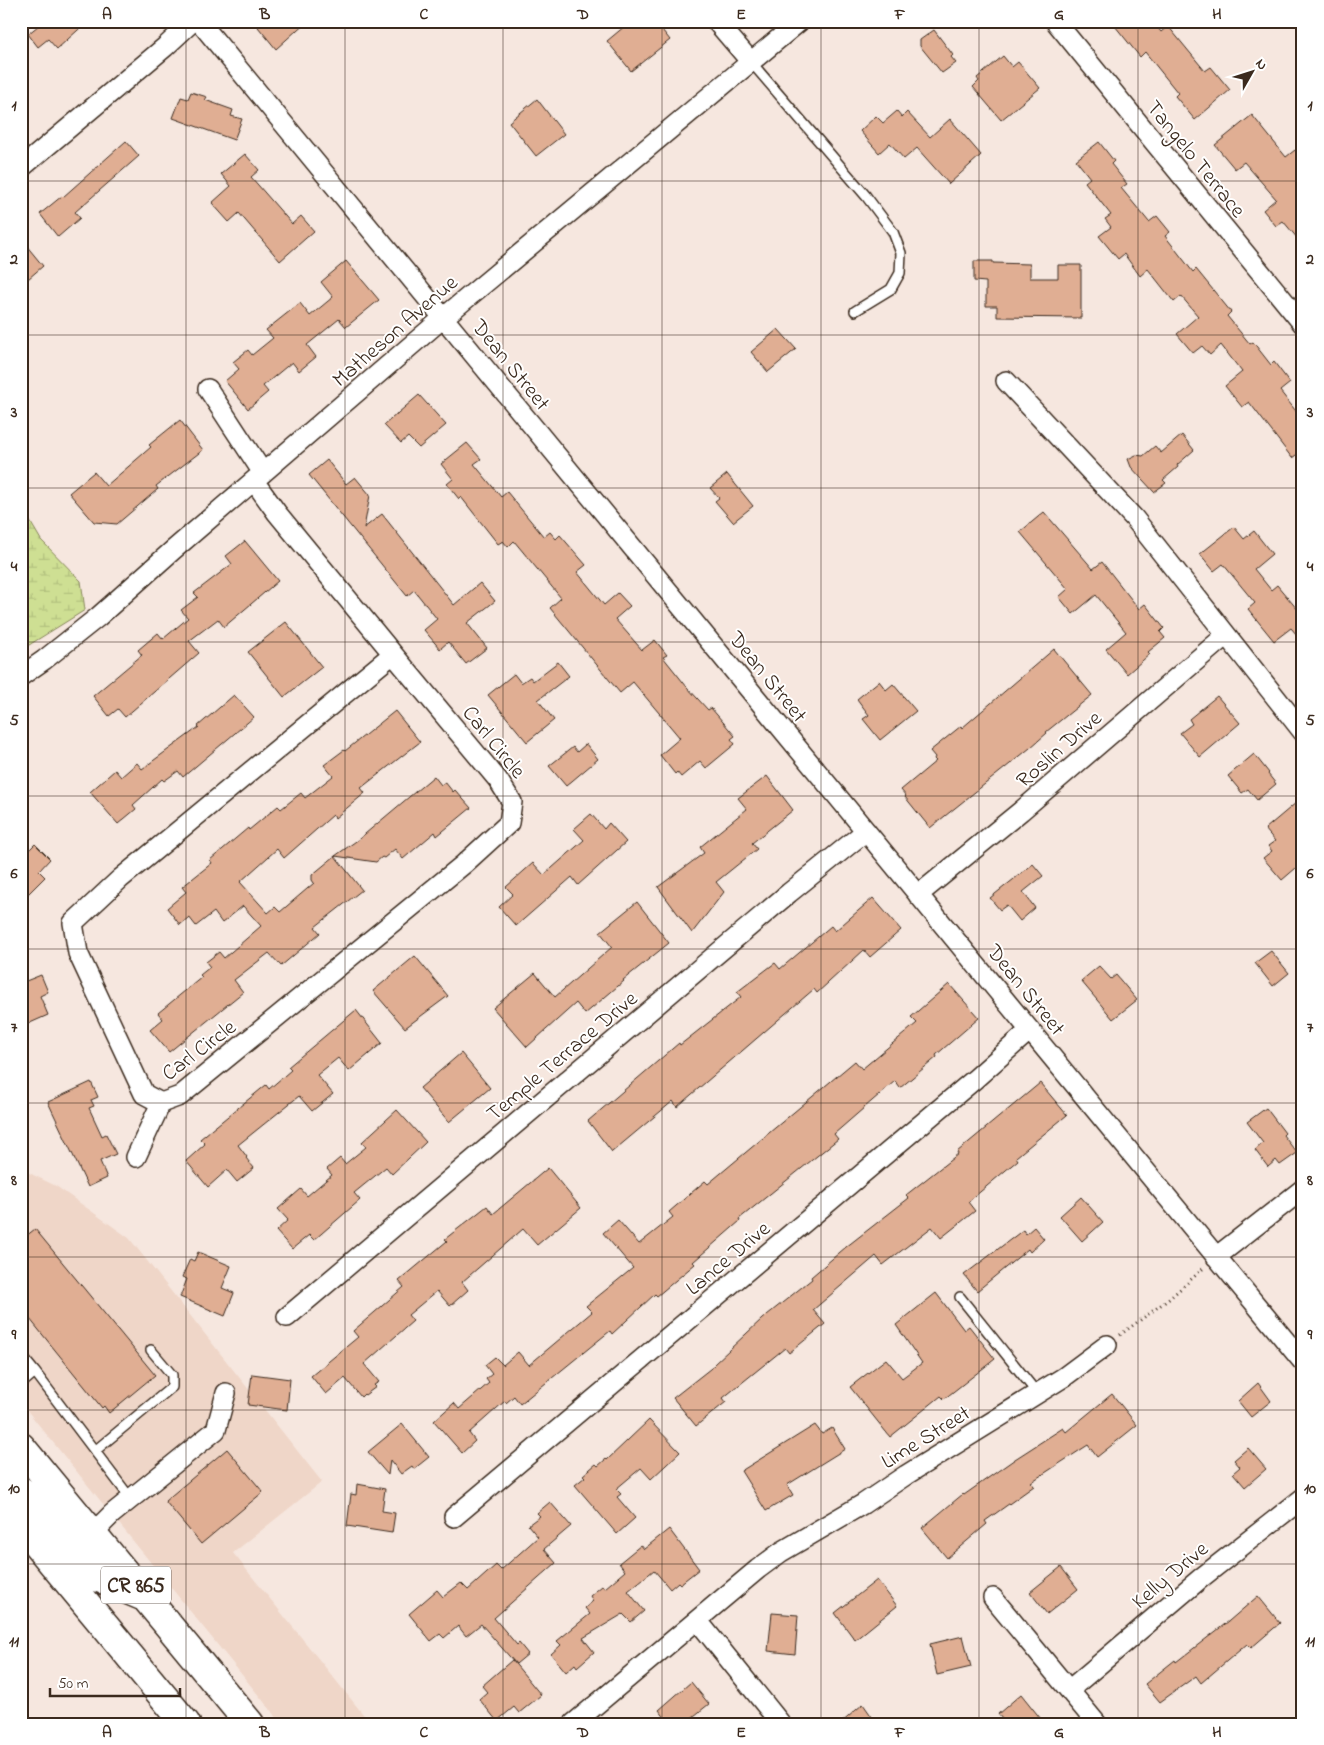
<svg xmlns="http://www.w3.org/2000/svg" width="1324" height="1745" font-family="'Indie Flower',sans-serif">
<defs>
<pattern id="wetland-marsh" width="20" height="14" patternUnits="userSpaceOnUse" patternTransform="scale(1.25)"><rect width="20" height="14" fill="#cedf93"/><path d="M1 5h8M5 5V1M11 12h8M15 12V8" fill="none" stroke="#b2c07e"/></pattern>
</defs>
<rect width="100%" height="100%" fill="#f6e7df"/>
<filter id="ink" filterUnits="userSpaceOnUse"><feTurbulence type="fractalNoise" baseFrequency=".02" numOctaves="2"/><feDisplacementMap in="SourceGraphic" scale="10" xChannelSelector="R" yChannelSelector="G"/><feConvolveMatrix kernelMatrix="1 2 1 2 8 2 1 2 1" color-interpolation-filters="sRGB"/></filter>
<g filter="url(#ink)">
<!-- built -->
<path fill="#efd6c8" d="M21 1169 56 1186 129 1238 322 1482 233 1553 371 1724H282L21 1403Z"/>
<!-- wetland -->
<path fill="url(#wetland-marsh)" stroke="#848458" d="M21 506 41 540 81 581 85 610 21 650Z"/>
<!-- building -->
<path fill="#e0ae93" stroke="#3b2a1e" d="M44 21H88L57 49 48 39 38 47 28 34Z
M265 21H307L276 49 258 27Z
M631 21H655L670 40 631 71 607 41Z
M1111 21H1152L1161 32 1168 26 1205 71 1211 67 1230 90 1195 120 1175 96 1178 93 1145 52 1140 57Z
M934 30 953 55 951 57 956 63 942 73 920 46V40Z
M1003 56 1012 67 1018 62 1040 88 1001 120 973 87 979 81 977 78Z
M191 92 207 97 205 100 233 110 231 116 242 119 234 140 173 118 181 97 188 99Z
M537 99 564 134 536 156 509 122Z
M897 111 902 117 907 112 930 137 950 119 981 155 949 184 917 148 904 159 890 143 879 153 860 131 876 116 883 123Z
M1252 115 1286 157 1295 150 1303 159V245L1283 221 1276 226 1263 210 1276 199 1244 162 1235 169 1215 145Z
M126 141 139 156 75 212 80 218 58 237 40 214 62 196 63 197Z
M1099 142 1114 161 1111 164 1127 184 1121 188 1149 222 1157 216 1170 232 1165 236 1193 272 1196 269 1231 312 1227 316 1250 344 1253 342 1271 365 1274 362 1290 383 1280 391 1303 420V450L1292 458 1249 402 1242 407 1225 386 1242 372 1221 345 1210 355 1202 346 1193 353 1177 334 1198 316 1181 296 1174 302 1148 269 1140 276 1124 254 1118 259 1099 236 1111 227 1105 219 1111 215 1085 182 1090 178 1076 160Z
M245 154 259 170 251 177 292 224 301 216 314 231 280 261 239 213 229 222 212 203 231 186 221 174Z
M21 239 43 266 21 285Z
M346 261 379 300 346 327 339 319 307 345 316 357 299 371 292 362 263 386 268 392 248 409 225 381 239 369 233 362 248 350 252 355 273 338 266 330 300 303 310 316 333 297 321 282Z
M974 261H993V263L1030 264V278H1058V265H1081V318L997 317V306H986V282L974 281Z
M778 329 796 349 768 372 751 352Z
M419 395 446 425 419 448 408 437 401 443 384 425Z
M180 420 203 450 156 486 158 489 117 524 94 522 69 493 94 472 106 486 151 447 149 445Z
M1182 435 1194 450 1177 465 1178 467 1163 480 1166 483 1154 492 1131 467 1128 459 1136 455 1143 456 1155 446 1161 453Z
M467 443 481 459 474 464 501 497 507 492 544 537 550 532 556 539 560 535 586 565 577 572 604 605 618 593 630 606 615 619 642 650 655 640 667 655 663 657 687 687 708 710 711 708 735 736 731 739 735 744 706 768 700 761 681 777 677 772 675 774 660 755 680 738 633 682 620 693 550 608 561 598 514 541 508 547 503 541 498 544 461 497 459 499 447 484 453 479 441 464Z
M327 460 346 484 355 477 370 495 364 528 382 514 454 605 480 583 495 601 467 623 487 648 466 664 448 642 440 649 424 630 437 619 414 590 407 596 309 475Z
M727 474 753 506 733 522 715 501 719 498 710 488Z
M1044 512 1093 569 1102 562 1139 609 1145 604 1164 628 1160 632 1165 638 1148 652 1150 654 1127 674 1106 649 1126 632 1096 595 1073 614 1059 597 1068 589 1020 532Z
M1234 527 1244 539 1254 531 1272 554 1254 569 1271 590 1277 585 1303 616V642L1291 628 1274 641 1248 609 1255 603 1223 564 1214 571 1200 554Z
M245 541 278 581 224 627 218 619 189 641 199 653 125 717 118 709 109 716 93 696 142 655 138 650 158 633 163 639 188 618 181 610 198 597 194 593 232 564 226 556Z
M286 622 322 667 284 697 248 652Z
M1054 649 1092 695 1046 732 1047 733 1030 748 930 828 905 797 906 796 901 790 936 761 934 759 935 757 930 751 961 726 962 728Z
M558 662 569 676 538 700 554 720 527 742 488 695 514 674 521 683 530 677 533 681Z
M879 681 886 690 893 684 916 711 880 740 863 719 869 715 857 699Z
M234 695 254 717 183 777 178 771 164 781 162 779 133 805 136 809 118 824 90 792 115 770 121 777 137 763 142 769 199 727 198 726Z
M1217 696 1240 723 1200 757 1180 733 1192 724 1189 719Z
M395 711 420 742 361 788 365 793 335 818 333 815 284 858 277 849 240 882 268 913 275 907 280 912 314 883 312 880V875L335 856 362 890 315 927 320 933 281 966 269 953 234 980 243 992 169 1052 150 1030 163 1019 158 1013 202 977 200 975 210 967 206 962 219 952 224 958 261 926 243 906 222 923 214 912 196 926 189 917 180 925 167 908 186 892 182 887 212 863 210 860 248 828 249 830 278 806 281 809 301 793 305 798 333 776 324 765 344 750 345 751Z
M586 744 598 759 566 786 549 766 573 747 577 752Z
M1254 754 1269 773 1268 774 1276 784 1257 800 1248 789 1242 793 1228 776Z
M434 776 441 785 445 782 453 792 455 790 471 808 437 836 435 832 403 859 395 849 384 858 382 857 376 862 335 856 359 839Z
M767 776 793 810 752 843 757 849 716 882 724 892 692 933 658 887 704 853 700 847 747 809 738 798Z
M1303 797V862L1282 880 1263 858 1272 851 1268 846 1275 841 1265 829Z
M591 814 604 829 609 823 626 842 578 885 572 877 516 926 499 907 513 894 506 887 533 863 544 875 584 840 574 829Z
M35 844 50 859 39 871 45 877 21 901V858Z
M1033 864 1043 876 1023 892 1035 908 1020 921 1007 905 1000 910 990 898Z
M873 898 901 930 870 957 864 950 817 993 814 989 677 1107 673 1101 612 1152 588 1121 679 1043 680 1045 741 997 737 992 775 963 780 969 831 926 835 931Z
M637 902 669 943 623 980 624 981 585 1014 576 1003 527 1047 493 1008 535 973 555 997 612 947 600 932Z
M1271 951 1289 973 1273 986 1255 963Z
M415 956 448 996 405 1028 373 991Z
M1099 966 1111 979 1116 975 1137 1000 1113 1019 1081 981Z
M41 975 48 992 40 996 48 1015 21 1027V983Z
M949 984 979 1018 936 1055 937 1057 900 1088 895 1081 834 1134 838 1139 739 1219 740 1221 693 1262 695 1264 657 1296 655 1294 612 1334 610 1331 520 1404 514 1396 506 1403 505 1401 469 1433 475 1441 462 1453 434 1421 454 1403 459 1409 489 1383 486 1379 492 1374 485 1365 495 1357 503 1365 518 1352 529 1365 592 1312 586 1306 633 1268 603 1233 618 1220 639 1244 673 1217 669 1212 705 1181 708 1184 855 1061 862 1069 917 1023 911 1017Z
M356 1010 382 1043 349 1071 338 1058 317 1075 333 1094 312 1111 299 1096 238 1145 247 1157 246 1158 254 1168 237 1182 227 1170 208 1187 186 1161 205 1144 200 1139 266 1085 269 1089 291 1070 288 1067Z
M461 1053 490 1088 449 1122 420 1088Z
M91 1082 98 1097 91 1100 94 1106 89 1108 102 1136 106 1134 116 1154 100 1161 107 1178 88 1187 48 1102Z
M1040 1083 1067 1115 1016 1157 1018 1160 968 1202 975 1211 941 1238 932 1227 883 1265 876 1256 813 1310 825 1324 789 1353 785 1348 723 1398 726 1402 696 1426 673 1398 715 1365 714 1364 762 1319 812 1279 811 1277 846 1247 909 1198 906 1195 958 1154 957 1152Z
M1266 1108 1285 1133 1283 1135 1297 1153 1280 1165 1276 1160 1268 1167 1255 1150 1263 1143 1247 1122Z
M397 1110 426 1142 392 1174 386 1167 354 1193 360 1200 314 1240 309 1235 292 1249 276 1231 288 1220 278 1209 301 1189 307 1196 332 1175 327 1169 340 1158 345 1164 366 1147 362 1142Z
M548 1168 581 1208 537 1245 523 1229 462 1282 468 1290 450 1306 437 1291 408 1315 413 1321 364 1364 379 1382 374 1385 376 1387 365 1395 364 1394 361 1397 345 1378 326 1394 311 1376 358 1337 353 1331 404 1287 399 1281 447 1241 445 1239 487 1206 493 1214Z
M1081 1197 1103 1222 1082 1241 1060 1216Z
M1034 1227 1044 1239 1030 1252 1028 1249 977 1291 964 1275 1023 1230 1026 1234Z
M35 1229 155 1375 109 1413 104 1406 102 1408 21 1308V1240Z
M198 1252 231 1266 222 1288 234 1293 225 1316 180 1297 187 1279 182 1277 190 1259 194 1261Z
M936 1293 964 1330 969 1326 995 1359 944 1399 941 1396 890 1437 850 1387 886 1359 902 1378 922 1363 896 1325Z
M252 1374 290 1379 287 1410 248 1405Z
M1258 1383 1271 1401 1251 1417 1238 1401Z
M1112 1394 1137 1425 1097 1457 1088 1445 1031 1482 1034 1486 985 1521 987 1524 947 1558 922 1528 963 1494 964 1495 1015 1459 1063 1428 1066 1432Z
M649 1420 680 1452 651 1479 641 1468 616 1489 621 1494 617 1497 635 1518 617 1534 575 1485 585 1477 583 1475 596 1464 598 1466 606 1459 607 1460Z
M402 1424 429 1457 414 1469 412 1466 401 1474 390 1460 388 1475 368 1452Z
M815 1425 822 1434 832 1428 845 1449 787 1485 793 1495 766 1511 741 1471Z
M1248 1448 1266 1469 1245 1487 1233 1473 1240 1467 1234 1460Z
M227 1449 263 1492 201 1544 165 1501Z
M357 1484 385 1489 382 1511 395 1513 392 1533 347 1526 351 1494 356 1495Z
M550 1502 571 1526 544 1549 556 1563 494 1618 517 1645 519 1643 528 1654 516 1664 481 1624 466 1636 458 1626 444 1638 440 1634 431 1641 409 1614 437 1590 443 1597 461 1583 468 1590 496 1565 501 1570 538 1537 528 1525 540 1516 537 1513Z
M669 1529 699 1569 680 1584 678 1582 670 1589 654 1570 628 1591 644 1611 631 1622 623 1614 583 1638 594 1652 577 1667 575 1664 566 1672 551 1654 561 1645 557 1641 590 1614 585 1608 593 1601 590 1596 602 1586 605 1588 625 1571 619 1563 641 1545 644 1549Z
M1061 1567 1078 1589 1047 1614 1030 1592Z
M877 1580 897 1606 855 1640 835 1613Z
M1258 1596 1280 1623 1251 1648 1247 1644 1201 1683 1196 1676 1160 1702 1145 1684 1175 1660 1176 1662 1229 1621Z
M772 1613 798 1615 795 1654 768 1651Z
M963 1636 971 1667 937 1675 930 1644Z
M512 1660 541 1695 519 1713 514 1707 497 1721 479 1699 487 1692 482 1686Z
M691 1682 709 1704 684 1724H670L659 1710Z
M1021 1694 1045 1724H1006L998 1714Z
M863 1704 877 1724H840L856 1710Z"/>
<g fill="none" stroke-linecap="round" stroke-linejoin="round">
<!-- service casing -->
<g stroke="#3b2a1e" stroke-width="12">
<path id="service" d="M751 62 866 196 893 232 901 253 900 273 891 289 855 311
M960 1297 1037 1393
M21 1355 35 1372
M21 1384 35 1372 131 1499
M96 1450 172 1387V1375L151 1350"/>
</g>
<!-- minor casing -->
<g stroke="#3b2a1e" stroke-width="22">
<path id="minor" d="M199 21 1303 1362
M716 21 751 62
M1055 21 1303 324
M21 168 165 47 193 21
M1006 381 1134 518 1303 732
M208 389 263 473
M254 481 277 513 393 654
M393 654 498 780 512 802 509 823 464 864 180 1096 161 1103 144 1094 78 953 73 923 120 879Z
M21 676 44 660 98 617 172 551 443 318 800 21
M918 895 1021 811 1225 636
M136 1157 161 1103
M1216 1257 1303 1189
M287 1317 789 893 866 831
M454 1517 975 1079 1030 1030
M93 1533 112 1514 216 1430 226 1393
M993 1598 1097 1724
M698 1621 781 1724
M1069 1690 1201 1578 1303 1498
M573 1724 758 1569 781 1552 863 1504 906 1475 1064 1377 1107 1345"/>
</g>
<!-- primary casing -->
<g stroke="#3b2a1e" stroke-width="31">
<path id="primary" d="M21 1447 250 1724
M21 1491 90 1574 142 1596
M21 1525 186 1724"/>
</g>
<!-- path -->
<path stroke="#3b2a1e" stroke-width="3" stroke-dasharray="1 4" stroke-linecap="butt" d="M1120 1335 1169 1299 1205 1267"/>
<!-- service -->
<use href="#service" stroke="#fff" stroke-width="9"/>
<!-- minor -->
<use href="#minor" stroke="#fff" stroke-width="19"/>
<!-- primary -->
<use href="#primary" stroke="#fff" stroke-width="28"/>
</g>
</g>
<!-- grid -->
<path fill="none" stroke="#3b2a1e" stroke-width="1" stroke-opacity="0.55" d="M186 21V1724M345 21V1724M503 21V1724M662 21V1724M821 21V1724M979 21V1724M1138 21V1724M21 181H1303M21 335H1303M21 488H1303M21 642H1303M21 796H1303M21 949H1303M21 1103H1303M21 1257H1303M21 1410H1303M21 1564H1303"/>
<g text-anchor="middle" stroke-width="4" stroke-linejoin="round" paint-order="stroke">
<!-- shield labels -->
<rect fill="#fff" stroke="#766a62" stroke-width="1" x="101" y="1566.5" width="70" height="37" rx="4"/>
<g font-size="21" font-weight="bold" fill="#3b2a1e">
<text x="136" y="1592">CR 865</text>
</g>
<!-- street labels -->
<g font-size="22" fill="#3b2a1e" stroke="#fff">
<text transform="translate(1197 158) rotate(51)" y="8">Tangelo Terrace</text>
<text transform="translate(394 330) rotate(-41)" y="8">Matheson Avenue</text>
<text transform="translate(512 364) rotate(51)" y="8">Dean Street</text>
<text transform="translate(769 676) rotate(51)" y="8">Dean Street</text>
<text transform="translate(495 741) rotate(51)" y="8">Carl Circle</text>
<text transform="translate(1058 748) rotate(-41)" y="8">Roslin Drive</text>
<text transform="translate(1027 989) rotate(51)" y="8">Dean Street</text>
<text transform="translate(198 1049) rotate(-37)" y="8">Carl Circle</text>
<text transform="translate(561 1055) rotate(-40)" y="8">Temple Terrace Drive</text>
<text transform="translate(727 1257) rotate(-40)" y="8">Lance Drive</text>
<text transform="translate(925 1436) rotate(-32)" y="8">Lime Street</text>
<text transform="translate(1169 1574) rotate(-40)" y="8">Kelly Drive</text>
</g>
</g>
<!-- margin -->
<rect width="1324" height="1745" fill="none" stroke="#fff" stroke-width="55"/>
<!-- north arrow -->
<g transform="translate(1252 72) rotate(51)" stroke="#ffffff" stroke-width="4" paint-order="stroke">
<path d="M0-4L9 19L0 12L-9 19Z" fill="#3b2a1e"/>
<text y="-8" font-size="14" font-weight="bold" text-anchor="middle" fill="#3b2a1e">N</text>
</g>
<!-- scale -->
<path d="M50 1688v8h130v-8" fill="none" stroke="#3b2a1e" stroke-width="2.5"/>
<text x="58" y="1688" font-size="15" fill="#3b2a1e" stroke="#ffffff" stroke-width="4" paint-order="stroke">50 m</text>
<rect x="28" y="28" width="1268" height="1690" fill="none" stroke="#3b2a1e" stroke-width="2"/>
<g font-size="16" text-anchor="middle" font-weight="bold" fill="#3b2a1e">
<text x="107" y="19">A</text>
<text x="265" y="19">B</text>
<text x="424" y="19">C</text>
<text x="583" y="19">D</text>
<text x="741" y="19">E</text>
<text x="900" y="19">F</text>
<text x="1059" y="19">G</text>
<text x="1217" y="19">H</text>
<text x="14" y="110">1</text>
<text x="1310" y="110">1</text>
<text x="14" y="264">2</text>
<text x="1310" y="264">2</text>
<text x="14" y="417">3</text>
<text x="1310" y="417">3</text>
<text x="14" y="571">4</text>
<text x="1310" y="571">4</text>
<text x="14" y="725">5</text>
<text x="1310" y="725">5</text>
<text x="14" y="878">6</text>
<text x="1310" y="878">6</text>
<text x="14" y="1032">7</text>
<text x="1310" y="1032">7</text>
<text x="14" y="1185">8</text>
<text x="1310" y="1185">8</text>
<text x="14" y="1339">9</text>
<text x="1310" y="1339">9</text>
<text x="14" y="1493">10</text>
<text x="1310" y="1493">10</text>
<text x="14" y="1646">11</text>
<text x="1310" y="1646">11</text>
<text x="107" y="1737">A</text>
<text x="265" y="1737">B</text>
<text x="424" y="1737">C</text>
<text x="583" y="1737">D</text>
<text x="741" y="1737">E</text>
<text x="900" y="1737">F</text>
<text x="1059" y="1737">G</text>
<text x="1217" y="1737">H</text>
</g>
</svg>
